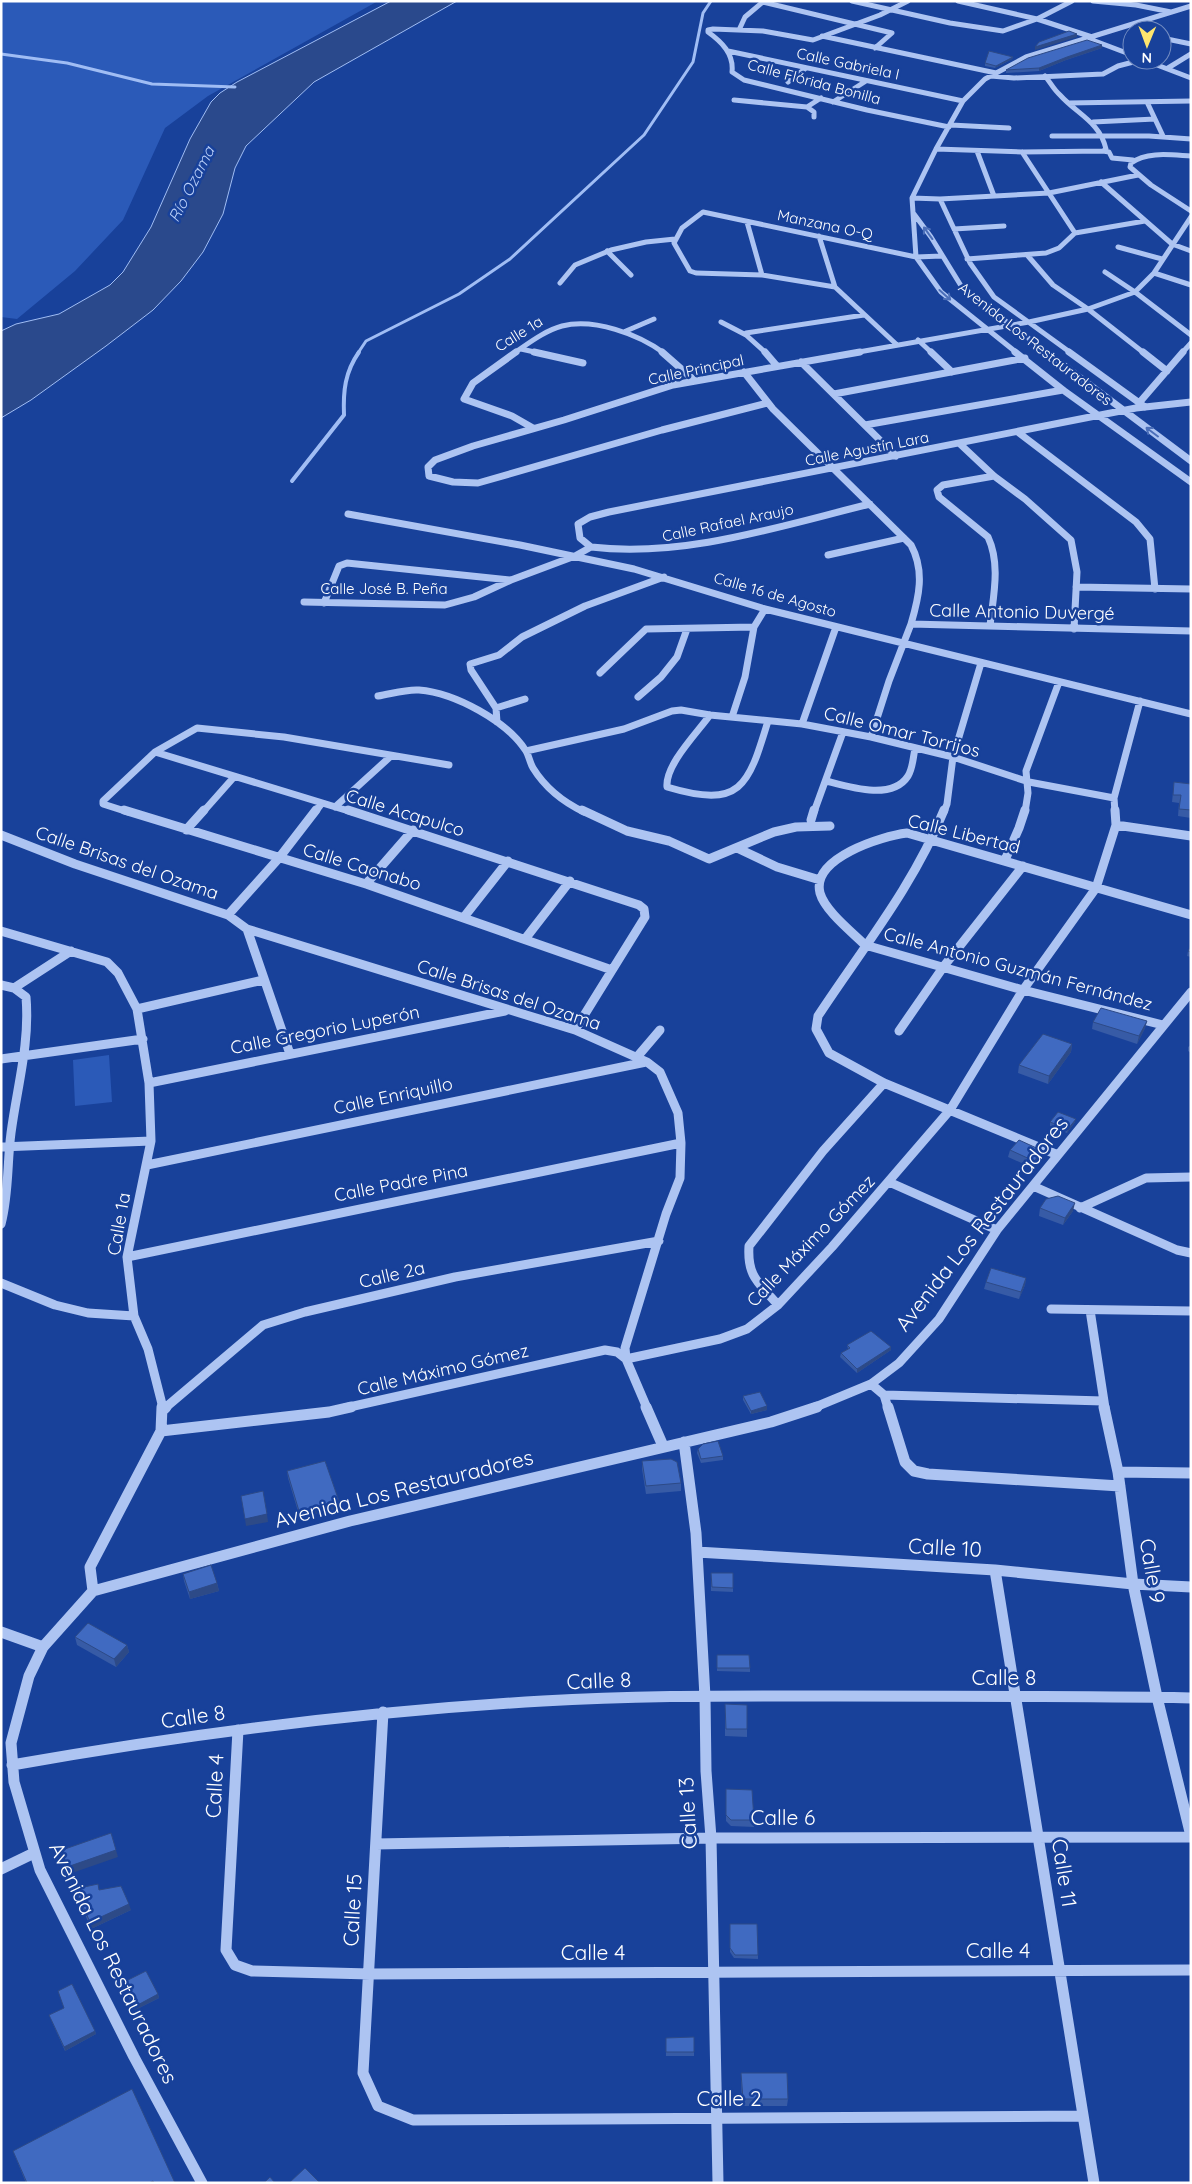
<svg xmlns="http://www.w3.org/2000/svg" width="1192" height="2184" font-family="Quicksand,sans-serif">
<rect width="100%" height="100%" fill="#18419a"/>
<!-- green -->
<path fill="#2b5ab8" d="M1 1H378L208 96 165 128 123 220 75 271 17 319 1 317Z
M109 1055 112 1102 75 1106 73 1060Z"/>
<!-- water -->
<path fill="#2a498c" stroke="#a0bdf4" d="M391 1H457L314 82 246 146 235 168 223 214 203 252 181 281 153 310 106 346 31 400 1 418V331L16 324 59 314 110 285 123 272 151 227 190 139 211 102 220 93 237 82Z"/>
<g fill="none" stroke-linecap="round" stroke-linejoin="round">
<!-- stream-far1 -->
<path stroke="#a0bdf4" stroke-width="3" d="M1 54 67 63 152 84 235 87
M358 353 366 341 459 294 510 259 644 135 693 62 703 13 711 1"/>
<!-- stream -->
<path stroke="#a0bdf4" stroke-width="4" d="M292 481 344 415C343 391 345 372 359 352"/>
<!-- minor-far3 -->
<path stroke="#adc4f2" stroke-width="5" d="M852 1 950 23 1003 31 1037 19 1072 1
M908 1 880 15 813 40 763 31 713 29 708 30V32C722 42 734 54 732 72L744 80 867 110 949 127
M958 1 1037 19 1092 37
M1093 1 1136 5 1171 12
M763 2 892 33 875 48
M739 30 745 17 764 1
M822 36 996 73
M1087 38 1132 55
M1162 38 1191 44
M728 51 963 101
M1144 60 1191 78
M1168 68 1191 54
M991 76 1014 78 1103 74 1118 66 1141 60
M1045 76C1050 82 1054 90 1060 95 1077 114 1100 122 1106 149L1103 151
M788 82 806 68
M734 100 807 107 821 98
M833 102 866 81
M1147 102 1163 136
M1068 103 1191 101
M807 107 814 112V117
M1093 122 1155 119
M951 125 1009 128
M1052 136H1149L1191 139
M936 149 1022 152 1103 151 1109 152 1112 158 1133 160
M977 151 994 196
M1022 152 1075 233
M1191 156C1172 155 1147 151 1131 163L1130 167 1151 185 1191 211
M1101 182 1172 244 1191 251
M912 198 940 199 1049 193 1138 175
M940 199 970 263 994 297 1071 353
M914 214 931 237 963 289 1048 353
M747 222 762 275
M954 229 1004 226
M819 236 835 287 896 344
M1118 247 1162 259
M607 251 631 275
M1028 256 1053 285 1088 309 1144 353
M967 259 1046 253 1059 248 1075 233 1145 221
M1105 272 1135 292 1191 335
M1154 273 1191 285
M560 283 575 265 611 250 646 242 675 239
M835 287 762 275 696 273 690 271 674 243 682 228 703 212 916 257 942 256
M721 322 746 335 766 353
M626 331 654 319
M746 333 864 315
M918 340 932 353
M521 349 539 353
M514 353C529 343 544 331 562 326 594 318 638 334 664 353
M853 353 1029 322 1088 309 1135 292 1154 273 1191 217
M1017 353 941 292 916 257 912 198 936 149 963 101 985 79 1026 57 1191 6
M1182 353 1191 343"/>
<!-- minor-far2 -->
<path stroke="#adc4f2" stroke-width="7" d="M516 352 473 383 464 399 512 416 533 428
M534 352 583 363
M662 352 695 381
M765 352 777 366
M931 352 952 372
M1015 352 1063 390 1191 482
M1046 352 1191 461
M1069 352 1145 407
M1143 352 1167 371
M801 362 896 456
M744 372 773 409 911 545C925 571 919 597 911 624
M834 394 1025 358
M767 403 662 430 478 483 453 482 429 476 428 467 435 460 473 446 564 420 673 385 860 352
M1139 403 1183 352
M865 425 1063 390
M1019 433 1136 522 1150 539 1155 589
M960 444 994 476 1025 499 1071 540 1077 572 1074 629
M348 514 520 545 634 569 765 609 1191 714
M591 547 580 538 578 524 590 517 609 512 1136 408 1191 402
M591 547C684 558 780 526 870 504
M828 555 904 538
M1076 587 1191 589
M304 602 445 605 474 597 511 580 575 556 591 547
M324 603 339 566 347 563 510 580
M990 626C993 597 1001 565 988 537L939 497 937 490 943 485 994 476
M600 673 646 629 754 627
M378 696C391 694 406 689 419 690 455 693 507 721 526 751 529 756 530 763 533 768 546 789 563 802 584 812
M638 697 661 677 677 657 687 629
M496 708 525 699
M710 715C697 733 665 765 667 787 741 809 748 787 768 721
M732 717 745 677 754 627 765 609
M497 722 496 708 471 670 470 664 499 655 522 637 585 606 664 577
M802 724 836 627
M871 737 889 681 911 624 1191 631
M526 751 624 729 672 711 681 710 710 715 802 724 871 737 953 757 1029 782 1114 798
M155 752 352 812
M826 781C849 787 892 801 908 776 913 768 913 757 915 749
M335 807 391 756
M128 812 103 804V801L155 752 197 728 284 737 449 765
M203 812 234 777
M315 812 322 803
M814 812 843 732
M944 812 947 804 953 757 981 663
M1025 812 1028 793 1026 771 1059 682
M1115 812 1114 798 1140 701"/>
<!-- minor-far1 -->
<path stroke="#adc4f2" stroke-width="9" d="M124 810 366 884 612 970
M348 810 639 905 644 909 645 917 575 1030
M582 810 627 831 669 841 709 859 774 832 796 827 830 826
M944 810C914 885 862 949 818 1016L816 1029 829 1053 884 1083 1058 1155
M811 820 814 810
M1116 825 1191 836
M186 830 204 810
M1 835 75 864 228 915 247 929 575 1030 647 1062 660 1072 678 1113 681 1143 680 1178 666 1214 625 1348 626 1359 647 1408
M737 848 777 867 820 880
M1005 860 1019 828 1025 810
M366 884 413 830
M228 915 279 858 316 810
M464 917 508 861
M247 929 290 1054
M1 931 107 962 118 973 137 1009 149 1083 151 1141 127 1257 134 1316 148 1349 163 1408
M525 939 570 881
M865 945C852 932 825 911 820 893 811 858 882 836 907 833L1191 915
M865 945 1023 990 1163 1025
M1 985 14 988
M137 1009 263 980
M899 1031 944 966 1023 866
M637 1057 660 1030
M1 1059 143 1039
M149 1083 505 1011
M1 1147 151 1141
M147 1165 646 1062
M889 1182 997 1230
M1033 1186 1177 1250 1191 1253
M1080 1208 1146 1178 1191 1177
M1 1224C9 1194 7 1163 11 1133 17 1087 30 1044 26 997L14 988 71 951
M127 1257 681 1143
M1 1283 55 1305 88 1313 134 1316
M778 1305C759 1283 747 1277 749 1246L823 1151 884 1083
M1051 1309 1191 1311
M1090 1310 1105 1408
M871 1384 884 1395 1103 1401
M884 1395 888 1408
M165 1408 263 1325 305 1312 455 1277 659 1241
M345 1408 605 1350 617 1352 626 1359 720 1339 747 1329 778 1305 832 1247 950 1110 1023 990 1096 888 1116 825 1115 810
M813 1408 871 1384 899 1363 939 1319 997 1230 1191 992"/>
<!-- minor -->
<path stroke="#adc4f2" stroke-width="11" d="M646 1407 663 1446
M888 1407 905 1462 914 1471 928 1474 1120 1486
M1104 1407 1118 1472 1133 1584 1157 1697 1191 1836
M163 1410 166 1407
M161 1431 329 1412 351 1407
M684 1442 696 1533 705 1697 706 1771 711 1838 718 2183
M1118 1472 1191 1473
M697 1552 995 1570 1133 1584 1191 1587
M995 1570 1094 2183
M93 1591 90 1567 161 1431 162 1407
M1 1632 43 1647
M383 1712 363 2073 378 2106 413 2120 1083 2116
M238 1730 226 1950 235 1965 252 1971 370 1974 1191 1970
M12 1765C188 1734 365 1711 543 1701 640 1695 737 1696 834 1696 953 1696 1072 1696 1191 1698
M376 1844 711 1838 1191 1837
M1 1869 34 1853
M202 2183 134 2057 40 1870 14 1782 11 1743 29 1676 43 1647 93 1591 350 1521 771 1422 817 1407"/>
</g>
<!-- wall -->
<path fill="#375ba6" d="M1102 45V48L1066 60 1039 71 1006 73V70Z
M1013 57 1012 59 995 68 985 66V63Z
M1174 782 1191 784V818L1178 816 1179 803 1172 802Z
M1191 946V957L1187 956 1188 951Z
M1147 1021 1145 1028 1137 1044 1092 1029 1093 1022Z
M1072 1044 1071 1052 1048 1084 1018 1073 1019 1065Z
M1191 1045V1053L1188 1051V1047Z
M1050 1122H1075L1067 1133 1050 1126Z
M1010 1150 1043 1151 1041 1158 1033 1168 1008 1157Z
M1040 1208 1073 1211 1063 1225 1039 1216Z
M1026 1278 1025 1285 1019 1299 984 1289 986 1282Z
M847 1345 891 1347V1350L857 1373 840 1357 841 1353 848 1349Z
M743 1396 767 1410 751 1414 743 1400Z
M698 1449 723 1456V1460L701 1463 697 1453Z
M642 1461 681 1483V1491L646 1494 642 1469Z
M287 1471 339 1508 300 1518 288 1478Z
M183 1574 217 1583 219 1591 190 1599 184 1581Z
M711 1577 733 1588V1592L711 1591Z
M75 1637 127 1645 129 1652 116 1667 77 1645Z
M717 1655 750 1668V1672L717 1671Z
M725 1704 747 1729V1737L725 1736Z
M726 1789 754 1820V1827L731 1826 726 1821Z
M75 1889 100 1890 131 1910 91 1929 77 1895Z
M730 1924 758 1955V1959L734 1958 730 1952Z
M122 1983 158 1994 159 1998 135 2010 123 1987Z
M49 2015 95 2031 96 2034 65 2051Z
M666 2038 694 2052V2056H666Z
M741 2073 788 2099 787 2106H742L741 2080Z
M13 2151 175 2183H26Z"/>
<!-- shaded-wall -->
<path fill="#2d4a87" d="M1077 34V37L1035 50V47Z
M1102 45V48L1066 60 1039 71V68L1067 57Z
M1013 57 1012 59 995 68 996 66Z
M1147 1021 1145 1028 1137 1044 1139 1036Z
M1072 1044 1071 1052 1048 1084 1049 1076Z
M1076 1119 1075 1122 1067 1133 1068 1129Z
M1043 1151 1041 1158 1033 1168 1034 1161Z
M1075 1203 1073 1211 1063 1225 1065 1218Z
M1026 1278 1025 1285 1019 1299 1021 1292Z
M891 1347V1350L857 1373V1369Z
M767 1406V1410L751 1414V1411Z
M339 1501V1508L300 1518 299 1511Z
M267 1514 268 1522 246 1526 245 1519Z
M217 1583 219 1591 190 1599 189 1592Z
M127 1645 129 1652 116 1667 114 1659Z
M116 1850 118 1857 69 1874 67 1867Z
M129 1904 131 1910 91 1929 90 1922Z
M158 1994 159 1998 135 2010 134 2007Z
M95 2031 96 2034 65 2051 64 2047Z"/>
<!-- building -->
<path fill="#406ac1" stroke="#2d4a87" d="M1069 31 1077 34 1035 47 1039 42Z
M1087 40 1102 45 1067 57 1039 68 1006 70 1028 58Z
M989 51 1013 57 996 66 985 63Z
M1174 782 1191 784V810L1179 809 1181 795H1173Z
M1191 946V952L1188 951Z
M1101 1008 1147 1021 1139 1036 1093 1022Z
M1043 1034 1072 1044 1049 1076 1019 1065Z
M1058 1112 1076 1119 1068 1129 1050 1122Z
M1019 1140 1043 1151 1034 1161 1010 1150Z
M1058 1196 1075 1203 1065 1218 1040 1208 1046 1199Z
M991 1268 1026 1278 1021 1292 986 1282Z
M871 1331 891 1347 857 1369 841 1353 850 1348 847 1345Z
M760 1392 767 1406 751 1411 743 1396Z
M718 1441 723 1456 701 1459 698 1449 703 1444Z
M671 1459 677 1462 681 1483 646 1486 642 1461Z
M325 1461 339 1501 299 1511 287 1471Z
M263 1491 267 1514 245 1519 241 1496Z
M211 1565 217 1583 189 1592 183 1574Z
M711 1573H733V1588L712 1587Z
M88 1623 127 1645 114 1659 75 1637Z
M717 1655H749L750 1668H717Z
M725 1704 747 1705V1729H726Z
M726 1789 752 1790 754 1820H731L726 1815Z
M111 1833 116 1850 67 1867 62 1850Z
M98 1884 99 1890 121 1886 129 1904 90 1922 75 1889Z
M730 1924H757L758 1955H735L730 1948Z
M146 1971 158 1994 134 2007 122 1983Z
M72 1984 95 2031 64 2047 49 2015 64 2008 58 1991Z
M694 2037V2052H666V2038Z
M741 2073H787L788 2099H743Z
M132 2089 175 2183H154L153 2181 149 2183H27L13 2151Z
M305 2168 320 2183H289Z
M270 2177 275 2183H264Z"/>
<!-- one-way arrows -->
<defs><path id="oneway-shaft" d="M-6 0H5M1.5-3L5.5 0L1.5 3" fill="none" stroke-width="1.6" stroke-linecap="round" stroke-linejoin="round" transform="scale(1.25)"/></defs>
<g stroke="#4c6fb9">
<use href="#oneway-shaft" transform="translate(928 233) rotate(-126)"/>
<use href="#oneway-shaft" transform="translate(945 295) rotate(42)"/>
<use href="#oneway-shaft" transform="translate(1152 432) rotate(-143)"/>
</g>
<g text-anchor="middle" stroke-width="5" stroke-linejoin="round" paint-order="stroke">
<!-- far-street labels -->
<g font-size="15" fill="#fff" stroke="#18419a">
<text transform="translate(848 64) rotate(12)" y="5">Calle Gabriela I</text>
<text transform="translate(814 82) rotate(15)" y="5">Calle Flórida Bonilla</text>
<text transform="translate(825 225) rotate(12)" y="5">Manzana O-Q</text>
<text transform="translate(519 334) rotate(-32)" y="5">Calle 1a</text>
<text transform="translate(1035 344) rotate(38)" y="5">Avenida Los Restauradores</text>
<text transform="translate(696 370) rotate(-12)" y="5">Calle Principal</text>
<text transform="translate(867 449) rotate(-11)" y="5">Calle Agustín Lara</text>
<text transform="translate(728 523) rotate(-12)" y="5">Calle Rafael Araujo</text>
<text x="384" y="594">Calle José B. Peña</text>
<text transform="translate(775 595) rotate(16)" y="5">Calle 16 de Agosto</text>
</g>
<!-- far-water labels -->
<g font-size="16" font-style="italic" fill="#bacff8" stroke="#18419a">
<text transform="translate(191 184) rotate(-63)" y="6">Río Ozama</text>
</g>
<!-- street labels -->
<g font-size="18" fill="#fff" stroke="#18419a">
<text transform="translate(1022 612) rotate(1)" y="6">Calle Antonio Duvergé</text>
<text transform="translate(902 732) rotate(14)" y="6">Calle Omar Torrijos</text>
<text transform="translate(405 813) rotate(17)" y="6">Calle Acapulco</text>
<text transform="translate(964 834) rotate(14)" y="6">Calle Libertad</text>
<text transform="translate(127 863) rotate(19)" y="6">Calle Brisas del Ozama</text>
<text transform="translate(362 867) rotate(17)" y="6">Calle Caonabo</text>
<text transform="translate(1018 969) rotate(15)" y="6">Calle Antonio Guzmán Fernández</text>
<text transform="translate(509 995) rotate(18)" y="6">Calle Brisas del Ozama</text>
<text transform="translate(325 1030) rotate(-11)" y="6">Calle Gregorio Luperón</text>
<text transform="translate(393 1096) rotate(-12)" y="6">Calle Enriquillo</text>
<text transform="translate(401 1183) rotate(-11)" y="6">Calle Padre Pina</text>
<text transform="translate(119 1224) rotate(-80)" y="6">Calle 1a</text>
<text transform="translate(811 1241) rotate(-46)" y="6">Calle Máximo Gómez</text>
<text transform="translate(392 1275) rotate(-13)" y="6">Calle 2a</text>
<text transform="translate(443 1370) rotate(-13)" y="6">Calle Máximo Gómez</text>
</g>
<!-- near-street labels -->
<g font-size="21" fill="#fff" stroke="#18419a">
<text transform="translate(982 1224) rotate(-52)" y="7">Avenida Los Restauradores</text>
<text transform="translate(404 1489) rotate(-14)" y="7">Avenida Los Restauradores</text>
<text transform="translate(945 1548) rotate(3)" y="7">Calle 10</text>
<text transform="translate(1152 1571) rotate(80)" y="7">Calle 9</text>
<text x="1004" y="1685">Calle 8</text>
<text transform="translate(599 1681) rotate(-2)" y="7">Calle 8</text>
<text transform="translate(193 1717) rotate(-8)" y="7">Calle 8</text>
<text transform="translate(215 1786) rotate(-87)" y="7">Calle 4</text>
<text transform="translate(688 1813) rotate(-93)" y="7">Calle 13</text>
<text x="783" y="1825">Calle 6</text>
<text transform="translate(1064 1873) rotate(81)" y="7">Calle 11</text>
<text transform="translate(353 1910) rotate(-87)" y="7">Calle 15</text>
<text x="998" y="1958">Calle 4</text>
<text x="593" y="1960">Calle 4</text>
<text transform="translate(113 1963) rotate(64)" y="7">Avenida Los Restauradores</text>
<text x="729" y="2106">Calle 2</text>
</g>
</g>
<!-- border -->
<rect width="1192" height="2184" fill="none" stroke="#ffffff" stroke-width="5"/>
<!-- north arrow -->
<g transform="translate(1147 45) rotate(181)"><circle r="24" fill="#18419a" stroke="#748dc2"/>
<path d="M0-4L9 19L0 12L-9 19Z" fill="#ffe66e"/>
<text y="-8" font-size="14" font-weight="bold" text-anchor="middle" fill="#ffffff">N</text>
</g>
</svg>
